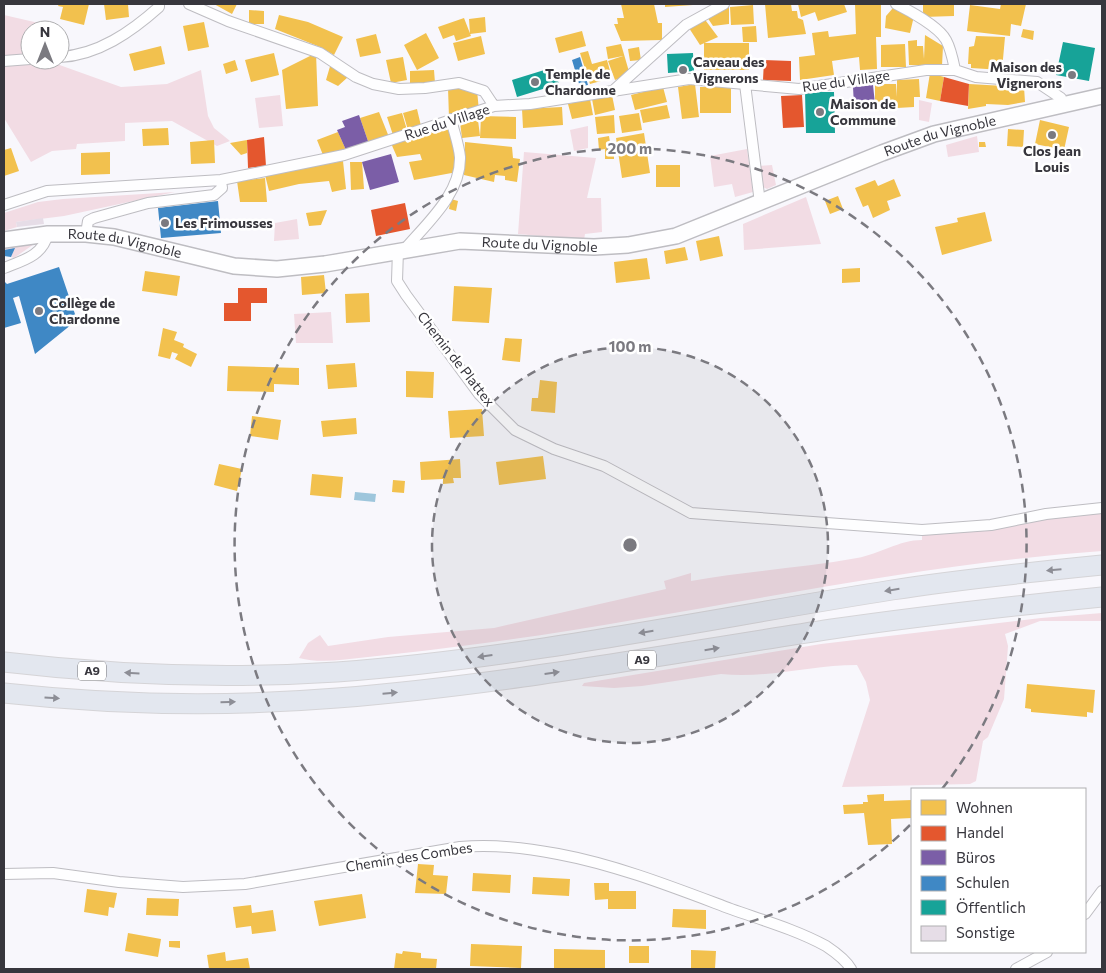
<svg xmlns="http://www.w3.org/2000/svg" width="1106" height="973" font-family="Commissioner,sans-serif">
<rect width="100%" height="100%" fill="#f8f7fc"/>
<!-- green -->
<path fill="#f2dce4" d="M4 15 43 24 42 30H30V60H51L54 63 121 87 167 84 201 70 208 116 214 128 230 141 217 146 172 121 125 123V141L77 144 76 149 52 151 31 162 4 118Z
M280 95 283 126 259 128 255 98Z
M919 100 932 103 929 122 919 120Z
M588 126V148L574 151 570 130Z
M977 136 979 152 948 157 946 145Z
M747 149 753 192 735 197 732 184 714 187 710 156Z
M524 152 596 158 587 198H601L602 232 585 234 584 240 518 234Z
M772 165 776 185 767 189 761 186 759 166Z
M175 192 64 216 16 222 17 227 4 231V213L38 202 63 199Z
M806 197 821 244 744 250 743 224Z
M297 219 299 239 274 241 275 223Z
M37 242 14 258 11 257 14 249 4 250V246Z
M331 312 333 343H296L294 314Z
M1102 508V551C895 566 691 615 485 643 446 648 407 653 368 657 344 659 322 664 299 658L308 643 320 635 328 646 388 637 494 628 666 589 664 581 691 573V581C746 571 802 568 857 558 880 554 899 540 922 540V530Z
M1102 613V621H1040L1005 634 1008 646 1004 699 988 737 983 741 976 781 970 784 842 787 870 700 866 682 857 665C811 665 767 679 721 674L642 686 614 688 582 686 584 683 821 644 1041 618Z"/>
<!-- water -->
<path fill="#9ec6dc" d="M355 492 376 494 375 502 354 500Z"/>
<!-- homes -->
<path fill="#f2c14e" d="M59 4H89L84 25 60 19 63 7 58 6Z
M104 4H128L129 17 106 20Z
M214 4H237L232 14Z
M621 4H654L658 23H662V40L621 41 614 24H618L617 18H624Z
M665 4H692L693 5 665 7Z
M765 4H791L792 11H797L798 18 803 20 806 34 768 38Z
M798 4H844L847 12 818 21 815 12 801 17Z
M855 4H881V37H876L877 69 860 70 859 57 832 61 834 75 800 80 799 57 815 55 812 33 828 31 829 37 856 34Z
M923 4H954V16L923 17Z
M1001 4H1026L1021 26 1011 24 1010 36 967 31 970 5 1000 9Z
M729 5V24L713 26 705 14Z
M753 5 754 24 731 25 730 7Z
M893 8 914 16 910 33 885 28 886 16Z
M249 10 264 11V24H249Z
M279 15 308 22 343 37 334 55 320 47 275 29Z
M485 17 486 32 470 34 469 19Z
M703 17 718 37 700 45 689 28Z
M464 18 471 36 456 41 454 35 443 39 438 27Z
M204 22 209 47 188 51 183 26Z
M756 26 757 42H743L742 27Z
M1023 29 1034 31 1033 40 1021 37Z
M582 31 586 46 559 53 555 38Z
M426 33 439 58 417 70 404 45Z
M376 34 381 53 360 57 356 39Z
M925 35 943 46 942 66 909 65 908 41 917 40V46H923L924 59Z
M481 36 485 54 458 61 453 43Z
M976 36 1005 37 1002 70 971 68V64H968L969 47 974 46Z
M704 43H749V70H704Z
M621 44 630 75 615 80 608 61 623 56 608 59 606 47Z
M905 44 906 67H881V45Z
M161 46 165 64 134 71 129 54Z
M639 47 641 60 630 61 628 49Z
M588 51 592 64 607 60 612 78 590 84 580 53Z
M274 53 279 75 251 82 245 60Z
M316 53 318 106 286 109 282 70Z
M403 57 407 80 391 83 386 60Z
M235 60 238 70 226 74 223 64Z
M331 63 348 77 338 86 326 80Z
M434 70 435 83 410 84V71Z
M930 73 944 77 940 101 926 98Z
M919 79 920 97H914V107L897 108V104L875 105V84H896L897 97V80Z
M695 84 699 117 682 119 678 87Z
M969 84 1024 87 1025 102 1008 105 986 104V106L968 109Z
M663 87 667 102 635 110 631 95Z
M700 87H731V113H700Z
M448 88 477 90 479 111 449 118Z
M612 95 615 110 595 115 592 99Z
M590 99 593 115 572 119 568 104Z
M667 105 670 118 643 123 640 110Z
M562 107 563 125 523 128 522 109Z
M417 109 421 126 408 130 403 113Z
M379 112 389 137 369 144 360 118Z
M402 113 407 130 393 135 387 117Z
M639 113 642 130 622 133 619 116Z
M614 115 615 133 597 134 595 117Z
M481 116 516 117V139L480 138Z
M478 120 480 136 462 138 460 122Z
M1040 120 1069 127 1064 150 1035 144Z
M447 126 457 156V172L414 180 409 162 422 160 420 154 397 157 390 141Z
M168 128 169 145 143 146 142 129Z
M1008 129 1024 130 1023 147 1007 146Z
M338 132 346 150 323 155 317 140Z
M644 133 650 173 622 178 616 138Z
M609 136 611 148 599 150 598 138Z
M214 140 215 163 191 164 190 142Z
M247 140V153L241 155 230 143Z
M465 142 512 147 513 158 520 159 517 182 505 180V176L495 175 494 182 464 175Z
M979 142H985L986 147H979Z
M11 148 19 171 4 176V150Z
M605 149H614V159H605Z
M110 152V174L81 175V153Z
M343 161 346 189 332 192 329 181 299 184 269 191 265 175Z
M350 162H362L364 189 351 190Z
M656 165H680V187H656Z
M265 178 267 202H240L237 181Z
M894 179 901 196 887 201 890 210 873 218 868 205 863 207 855 188 875 180 878 186Z
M838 196 843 209 830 214 825 201Z
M451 199 458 201 456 211 449 209Z
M327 210 321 225 309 226 306 213Z
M985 212 992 241 942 255 935 227 958 222 957 218Z
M719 236 723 256 700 261 696 241Z
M685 247 688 260 666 264 664 251Z
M647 258 650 279 616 283 614 262Z
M860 268V282L842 283V269Z
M145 271 180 276 177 296 142 291Z
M324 275 326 293 302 295 301 277Z
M454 286 492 288 489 323 452 321Z
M369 293 370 322 346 323 345 294Z
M163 328 177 332 174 340 184 344 183 347 197 354 191 367 175 359 178 354 172 352 170 359 158 356Z
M505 338 522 339 520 362 502 360Z
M355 363 357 387 328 389 326 365Z
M228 366 299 368V385L274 384V392L227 391Z
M406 371 434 372 433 398 406 397Z
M540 380 557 382 555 413 531 411 532 398H538Z
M482 409 484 436 450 438 448 411Z
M252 416 281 420 278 440 250 436Z
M356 418 357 434 323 437 321 421Z
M543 456 546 479 499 485 496 462Z
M460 459 461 478H453L454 483 443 484V479L421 480 420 462Z
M219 464 242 469 237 491 214 485Z
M312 474 343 477 341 498 310 495Z
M393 480 405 481 404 493 392 492Z
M1027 684 1095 690 1093 713 1087 712V717L1031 712V709L1025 708Z
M884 794V801L912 800V818L891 819 892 844 868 845 864 813 844 814 843 805 863 804V802H868L867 795Z
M418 864 434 865 433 875 448 876 446 894 415 893Z
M473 873 511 875 510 893 472 891Z
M533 877 570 879 569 896 532 894Z
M594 883H609V891H636V909H608V899L595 900Z
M87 889 117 893 114 908 109 907 108 916 84 912Z
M362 894 366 918 319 926 314 901Z
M147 898 179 899 178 916 146 915Z
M251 905 252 913 273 910 276 931 252 934 251 926 236 928 233 907Z
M673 909 706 910V929L672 927Z
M128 933 161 939 158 957 125 951Z
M169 941H180V948L169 947Z
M471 944 522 946 521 968 470 966Z
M629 946H649V963H629Z
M554 949 605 950V969H554Z
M691 950 716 951 715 969H691Z
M403 951 421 953V958L437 959 436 969H394L396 953 402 954Z
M225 952 226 961 248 958 250 969H209L207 955Z"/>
<!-- shops -->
<path fill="#e4572e" d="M764 60 791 61V81L763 80Z
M944 77 969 84 968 106 940 101Z
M802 95 804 127 783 128 781 96Z
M264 137 266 166 248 168 247 140Z
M405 203 410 229 376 236 371 210Z
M238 288H267V303H251V321H224V303H238Z"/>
<!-- offices -->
<path fill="#7b5ea7" d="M873 85 875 104 854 106 853 87Z
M359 115 369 144 346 150 337 130 345 127 342 121Z
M391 154 399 182 370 190 362 162Z"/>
<!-- schools -->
<path fill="#3f88c5" d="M580 57 588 85 580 87 572 60Z
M218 201 221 233 161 238 158 208Z
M15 248 11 257 4 256V250Z
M59 267 77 320 35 354 19 296 13 298 21 323 4 328V281L7 284Z"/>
<!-- public -->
<path fill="#17a398" d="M1063 42 1095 48 1089 81 1056 75Z
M693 53 694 71 668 73 667 54Z
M554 67 559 84 517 97 512 80Z
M805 92H834L835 133H806Z"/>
<!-- building -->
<path fill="#e6dde7" d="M43 218 44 224 17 227 16 222Z"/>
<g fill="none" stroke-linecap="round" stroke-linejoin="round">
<!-- street casing -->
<g stroke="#bebdc2" stroke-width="12">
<path id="street" d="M189 4 228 21 320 53 356 77 373 84 399 89 425 88 459 83 484 91 494 106
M896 4C910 11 939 27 946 40 951 49 953 60 955 70
M60 57C98 55 131 32 159 7V4
M4 61 30 59
M745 84 760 203
M615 89 686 25 724 4
M4 205 47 191 221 180 344 155 494 106 530 104 689 79 799 89 926 70H955L976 77 1037 82 1061 98 1060 105
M86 234 88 221 94 218 148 203 214 195 222 188 221 180
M405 249C427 223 461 194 460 157 459 145 454 132 451 119
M398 250 397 281 406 295 479 394 515 430 554 449 604 466 691 513 922 530 991 525 1046 514 1102 508
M4 268C24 260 42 256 48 234
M4 874 53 873 119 882 183 887 245 884 460 847C494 844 525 848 558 854 617 865 675 888 731 909 762 920 797 930 826 946 835 952 846 960 851 969
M1085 914 1102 891
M1016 969 1047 952"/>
</g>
<!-- secondary casing -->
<g stroke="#bebdc2" stroke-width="18">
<g id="secondary">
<path id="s1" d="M4 240 48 234H86L114 237 234 266 277 269 325 264 460 241 594 247 628 245 676 236 882 153 934 134 1102 96"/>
</g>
</g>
<!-- highway casing -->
<g stroke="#d5d4d7" stroke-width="21">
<path id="highway" d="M4 662C114 675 226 679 337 672 524 658 708 619 892 590 962 579 1032 572 1102 565
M4 693C114 705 226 707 337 698 503 685 667 654 832 629 922 616 1012 606 1102 597"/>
</g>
<!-- street -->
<use href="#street" stroke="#fefeff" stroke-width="10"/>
<!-- secondary -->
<use href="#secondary" stroke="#fefeff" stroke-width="15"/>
<!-- highway -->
<use href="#highway" stroke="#e3e7ef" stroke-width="19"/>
</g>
<!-- one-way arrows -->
<defs><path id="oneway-solid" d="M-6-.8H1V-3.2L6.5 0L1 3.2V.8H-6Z" transform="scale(1.25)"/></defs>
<g fill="#8d8e96">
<use href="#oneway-solid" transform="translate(1054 570) rotate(175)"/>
<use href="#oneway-solid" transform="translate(892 590) rotate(171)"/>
<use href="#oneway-solid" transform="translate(646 632) rotate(171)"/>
<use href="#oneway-solid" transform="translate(712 649) rotate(-9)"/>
<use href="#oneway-solid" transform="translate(485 656) rotate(172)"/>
<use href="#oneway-solid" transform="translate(132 673) rotate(-177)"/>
<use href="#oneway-solid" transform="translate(552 673) rotate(-8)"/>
<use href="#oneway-solid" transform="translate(390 693) rotate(-5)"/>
<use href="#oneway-solid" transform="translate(52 698) rotate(4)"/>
<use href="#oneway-solid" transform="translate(228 702) rotate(-1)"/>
</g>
<!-- distance rings -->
<circle cx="630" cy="545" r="198" fill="#7b7a80" fill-opacity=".12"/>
<g fill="none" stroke="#7b7a80" stroke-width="2.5" stroke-dasharray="9 6">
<circle cx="630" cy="545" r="198"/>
<path d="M910 825A396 396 0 1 1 942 789"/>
</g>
<!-- markers -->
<g fill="#7b7a80" stroke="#fff" stroke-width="2">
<circle cx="683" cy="70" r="5"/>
<circle cx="1072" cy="75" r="5"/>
<circle cx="535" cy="82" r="5"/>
<circle cx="820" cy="112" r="5"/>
<circle cx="1052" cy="135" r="5"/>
<circle cx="165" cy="223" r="5"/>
<circle cx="39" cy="311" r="5"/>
</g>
<g text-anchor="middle" stroke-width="5" stroke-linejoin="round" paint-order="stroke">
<!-- shield labels -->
<g fill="#fff" stroke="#737277" stroke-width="1">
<rect x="628" y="650.5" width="28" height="19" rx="4"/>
<rect x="78" y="661.5" width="28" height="19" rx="4"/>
</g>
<g font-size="12" font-weight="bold" fill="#37363d">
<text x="642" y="664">A9</text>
<text x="92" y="675">A9</text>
</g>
<!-- poi labels -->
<g font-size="14" font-weight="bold" fill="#37363d" stroke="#fff" text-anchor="start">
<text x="693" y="67">Caveau des<tspan x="693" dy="16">Vignerons</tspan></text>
<text x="1062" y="72" text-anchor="end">Maison des<tspan x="1062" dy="16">Vignerons</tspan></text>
<text x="545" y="79">Temple de<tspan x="545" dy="16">Chardonne</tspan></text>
<text x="830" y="109">Maison de<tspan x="830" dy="16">Commune</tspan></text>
<text x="1052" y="156" text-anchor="middle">Clos Jean<tspan x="1052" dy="16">Louis</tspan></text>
<text x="175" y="228">Les Frimousses</text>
<text x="49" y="308">Collège de<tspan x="49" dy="16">Chardonne</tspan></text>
</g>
<!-- street labels -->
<g font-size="14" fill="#37363d" stroke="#fff">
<text transform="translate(846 81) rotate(-8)" y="5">Rue du Village</text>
<text transform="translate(447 122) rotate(-18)" y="5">Rue du Village</text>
<text dy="5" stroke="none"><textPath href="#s1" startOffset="962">Route du Vignoble</textPath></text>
<text dy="5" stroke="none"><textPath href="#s1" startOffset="542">Route du Vignoble</textPath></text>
<text dy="5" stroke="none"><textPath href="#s1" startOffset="122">Route du Vignoble</textPath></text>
<text transform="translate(456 359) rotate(52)" y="5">Chemin de Plattex</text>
<text transform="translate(409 857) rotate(-9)" y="5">Chemin des Combes</text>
</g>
</g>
<circle cx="630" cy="545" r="8" fill="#7b7a80" stroke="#fff" stroke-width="2.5"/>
<g font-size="15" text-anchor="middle" font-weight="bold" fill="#7b7a80" stroke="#fff" stroke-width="5" stroke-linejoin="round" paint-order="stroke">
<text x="630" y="154">200 m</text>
<text x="630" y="352">100 m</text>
</g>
<!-- border -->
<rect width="1106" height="973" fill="none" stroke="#37363d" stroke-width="10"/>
<!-- legend -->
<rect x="911" y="788" width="175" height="165" fill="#ffffff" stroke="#afafb1"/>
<rect x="921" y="800" width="25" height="15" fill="#f2c14e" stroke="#afafb1"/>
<text x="956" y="813" font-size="15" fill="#37363d">Wohnen</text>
<rect x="921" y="826" width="25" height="15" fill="#e4572e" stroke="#afafb1"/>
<text x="956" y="838" font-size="15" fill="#37363d">Handel</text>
<rect x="921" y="850" width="25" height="15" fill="#7b5ea7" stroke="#afafb1"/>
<text x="956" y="863" font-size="15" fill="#37363d">Büros</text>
<rect x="921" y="876" width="25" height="15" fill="#3f88c5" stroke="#afafb1"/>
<text x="956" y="888" font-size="15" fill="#37363d">Schulen</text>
<rect x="921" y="900" width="25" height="15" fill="#17a398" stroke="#afafb1"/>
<text x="956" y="913" font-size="15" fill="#37363d">Öffentlich</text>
<rect x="921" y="926" width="25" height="15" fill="#e6dde7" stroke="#afafb1"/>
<text x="956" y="938" font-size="15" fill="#37363d">Sonstige</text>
<!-- north arrow -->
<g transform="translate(45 45)"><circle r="24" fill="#ffffff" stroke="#afafb1"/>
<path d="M0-4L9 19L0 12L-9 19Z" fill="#7b7a80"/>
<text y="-8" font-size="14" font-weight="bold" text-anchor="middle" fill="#37363d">N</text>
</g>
</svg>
